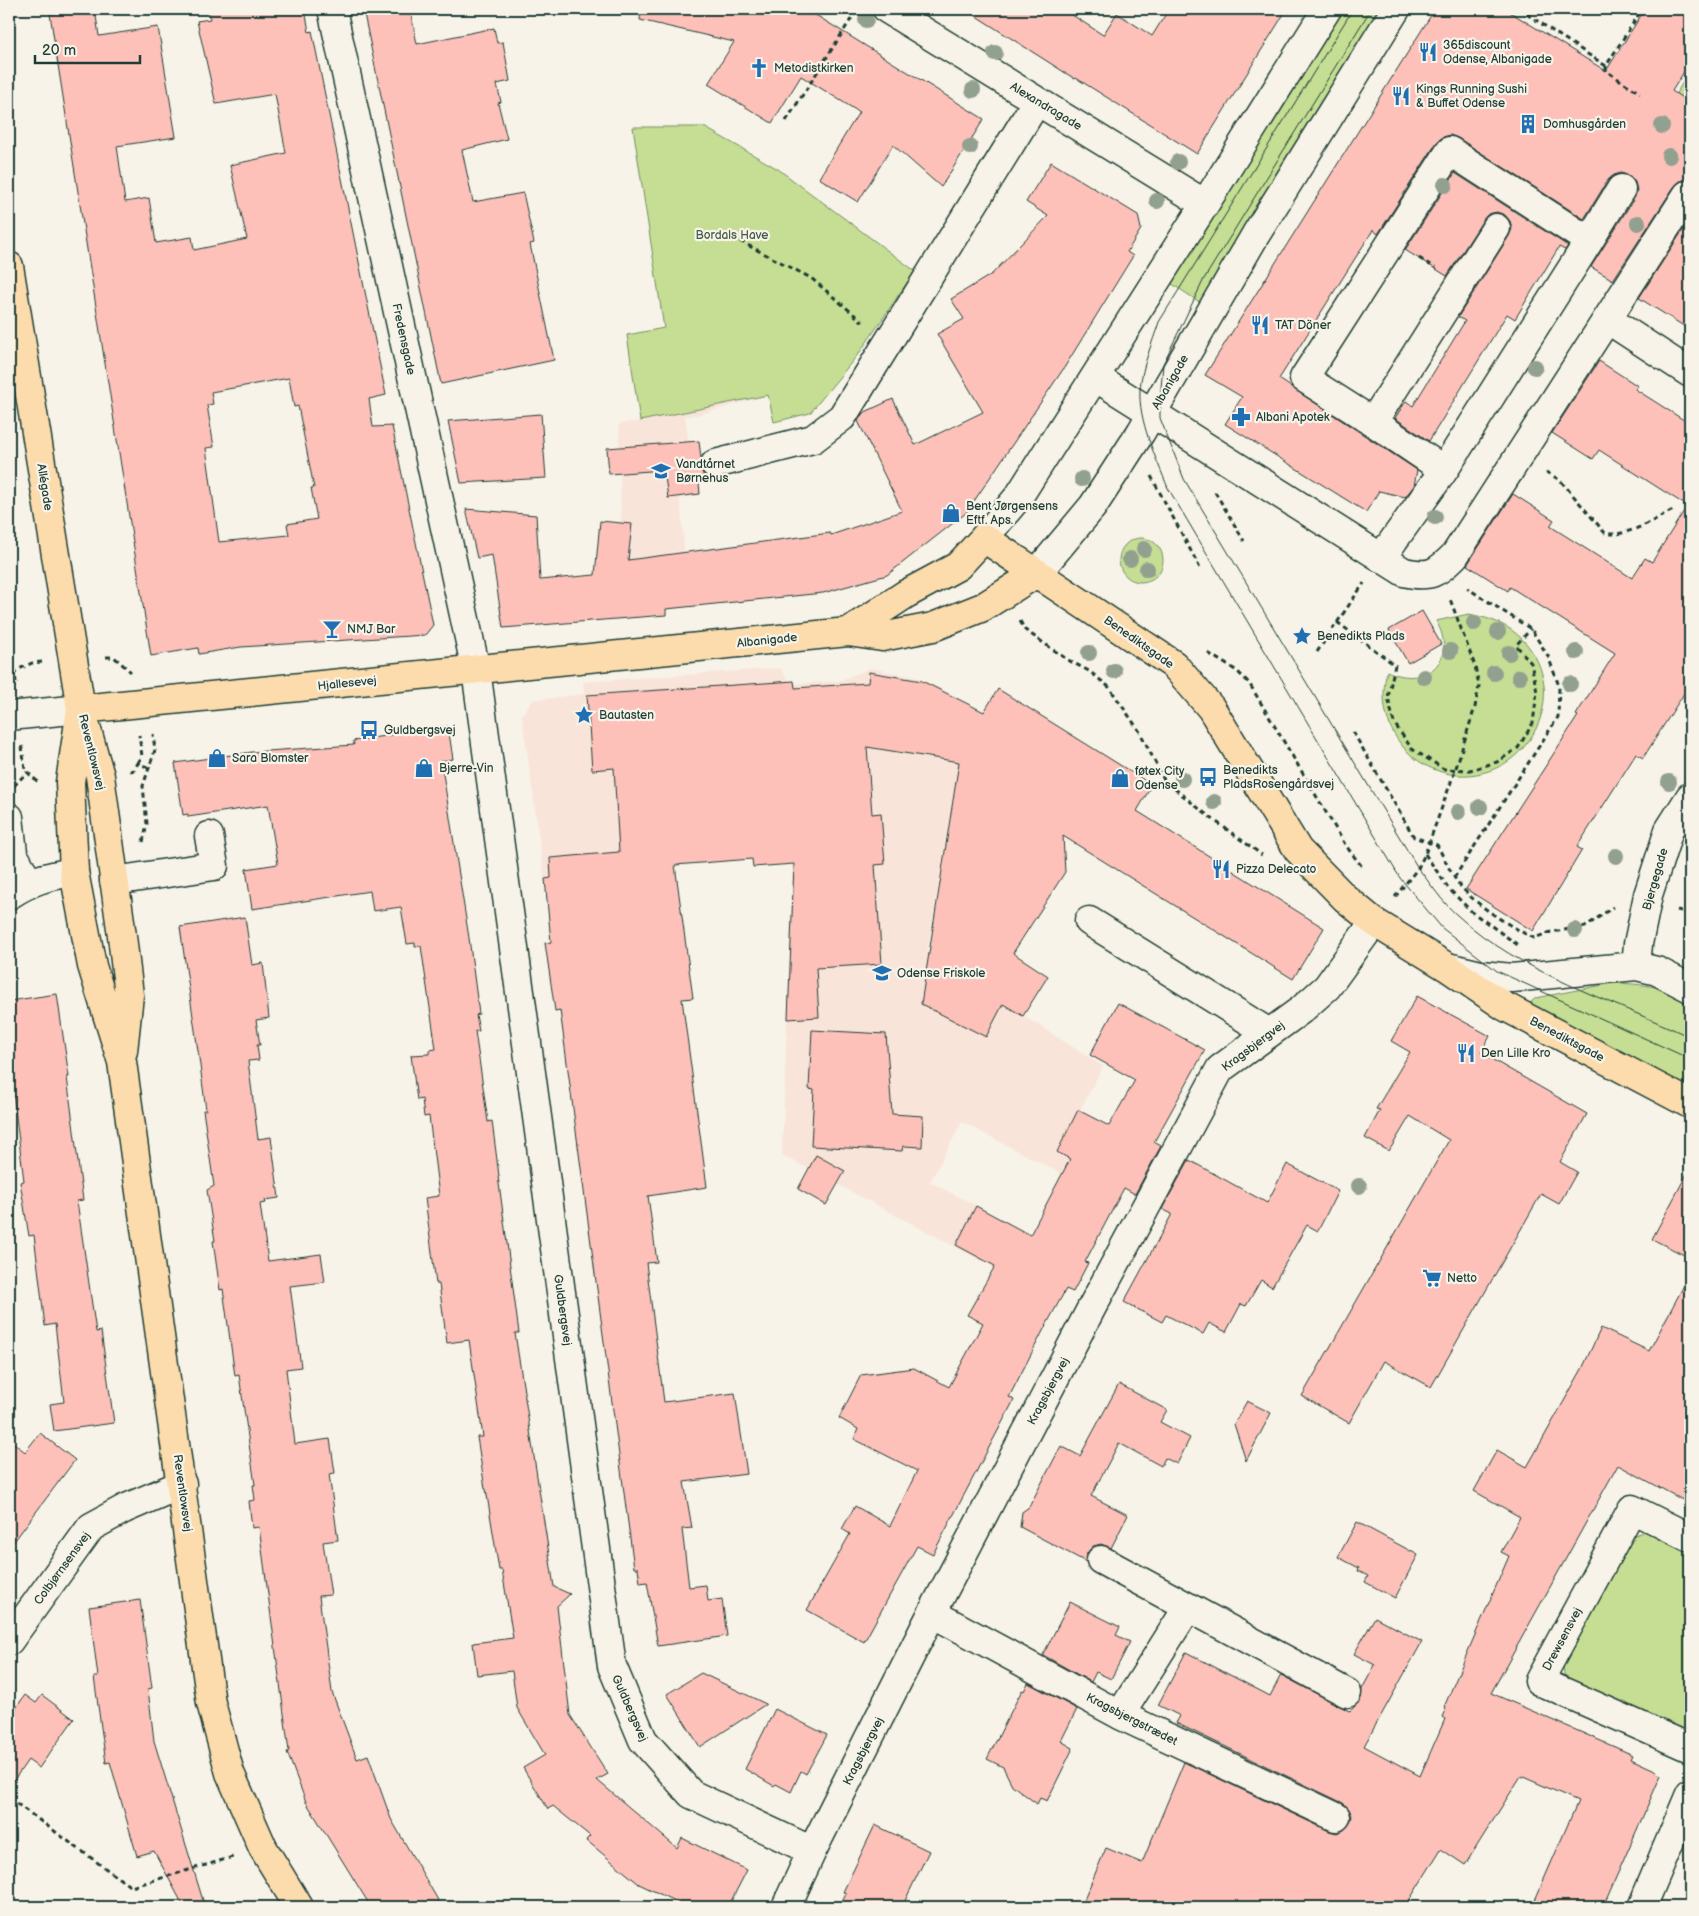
<svg xmlns="http://www.w3.org/2000/svg" width="1699" height="1916" font-family="'Balsamiq Sans',sans-serif">
<rect width="100%" height="100%" fill="#f7f3e8"/>
<filter id="ink" filterUnits="userSpaceOnUse"><feTurbulence type="fractalNoise" baseFrequency=".02" numOctaves="2"/><feDisplacementMap in="SourceGraphic" scale="10" xChannelSelector="R" yChannelSelector="G"/><feConvolveMatrix kernelMatrix="1 2 1 2 8 2 1 2 1" color-interpolation-filters="sRGB"/></filter>
<g filter="url(#ink)">
<!-- built -->
<path fill="#f9e4da" d="M754 313 769 395 701 414 685 416 691 460 701 459 704 482 699 483 700 494 680 497 689 607 666 609V615L618 619 614 575 621 523 619 424 640 421 627 335Z
M780 668 791 684 839 681 871 668 919 678 975 707 964 727 927 954 995 980 1000 1001 1103 1066 1058 1153 1073 1161 1068 1177 962 1122 930 1182 977 1206 969 1222 1031 1287 782 1155 793 863 762 849 615 857 546 889 522 714 533 700 584 694 583 682Z"/>
<!-- green -->
<path fill="#c5de94" stroke="#728e64" d="M1339 9H1384L1201 303 1169 282Z
M1690 71V104L1675 95Z
M633 127H704L778 169 915 271 860 352 810 413 774 422 768 395 640 421 627 335 664 328Z
M1119 560a22 22 0 1 1 44 0a22 22 0 1 1-44 0Z
M1469 614C1489 618 1508 624 1523 640 1573 693 1529 780 1457 775 1437 773 1418 764 1404 748 1385 726 1380 699 1387 671 1426 689 1459 660 1436 621Z
M1613 983C1645 984 1660 986 1690 999V1089L1532 1006 1531 1002 1536 998Z
M1646 1530 1690 1549V1713L1683 1730 1669 1728 1569 1682 1564 1674 1563 1666 1630 1538Z"/>
<!-- building -->
<path fill="#fdc1b9" stroke="#1f3d34" fill-rule="evenodd" d="M81 9H95L99 36 158 27 176 137 117 146 125 202 149 198 156 243 192 237 194 250 247 239 230 165 286 153 275 94 216 104 197 21 210 19 208 9H305L309 32 312 31 386 395 369 399 373 427 392 426 433 625 425 635 241 647 199 654 198 648 151 656 50 14ZM289 378 294 407 298 406 314 488H311L317 519 287 524 289 535 219 542 206 448 214 447 207 405 213 404 211 392Z
M363 9H410L417 44 494 28 497 43 503 42 510 81 497 84 501 102 498 103 507 139 462 150 473 202 523 193 534 243 530 244 554 360 441 384Z
M641 9H806L984 119 941 187 893 145 858 202 819 178 859 112 801 76 772 123 708 84 734 42 640 20Z
M965 9H1063L1103 35 1117 13 1152 36 1169 9H1287L1197 154 1076 78 1075 79Z
M1435 9H1505L1606 71 1645 9H1690V62L1672 91 1690 103V180L1680 181 1674 187 1613 280 1591 267 1635 197 1637 190 1635 182 1630 176 1621 173 1614 175 1608 180 1584 219 1458 138 1450 135 1443 137 1437 142 1378 234 1373 230 1279 379 1417 470 1414 486 1405 497 1379 491 1366 512 1225 424 1242 397 1205 375Z
M1051 162 1138 215 1141 229 1127 252 1133 256 1064 368 966 513 887 575 823 593 666 609V615L503 628 492 555 477 558 466 509 536 515 540 580 595 575 600 521 632 524 628 560 830 533 831 535 902 511 858 421 863 413 893 399 915 445 983 412 937 334 964 319 951 299 992 274 1048 216 1026 202Z
M1455 173 1568 246 1565 250 1559 247 1515 319 1507 314 1429 441 1395 418 1406 401 1413 406 1465 321 1458 317 1509 236 1512 229 1510 221 1505 215 1497 212 1488 214 1483 220 1447 276 1405 250Z
M1690 219V330L1639 298Z
M1599 361 1638 386 1635 389 1690 424V684L1643 758 1636 754 1577 847 1582 850 1533 931 1466 889 1578 716 1576 715 1615 653 1510 587 1508 591 1467 565 1513 494 1554 520 1550 526 1632 578 1645 558 1652 562 1687 506 1599 450 1593 459 1552 433Z
M541 414 546 478 461 483 448 421Z
M699 441 701 458 700 467 703 474 704 482 699 483 700 494 668 498 664 470 609 474 607 448Z
M1422 611 1441 644 1408 663 1389 630Z
M869 672 922 681 984 712 998 689 1152 785 1137 811 1324 928 1293 979 1063 836 1065 872 1013 953 1048 976 1023 1016 1003 1004 986 1037 921 1004 959 762 867 747 872 814 881 813 885 864 875 865 882 964 816 968 819 1017 788 1019 794 864 753 867 752 859 675 865 693 998 682 999 707 1187 648 1196 657 1262 646 1263 664 1402 735 1393 747 1474 684 1482 692 1528 682 1529 689 1587 706 1585 708 1601 722 1599 727 1636 658 1646 647 1582 640 1583 638 1568H634L560 1010 555 1011 545 943 551 942 545 879 551 878 550 858 619 852 614 768 592 770 587 695 794 681 795 688 868 683Z
M448 726 453 759 441 761 469 938 479 1014 476 1015 479 1031H475L488 1122 492 1121 499 1176H498L519 1333H515L554 1587 570 1594 557 1606 570 1715 608 1774 597 1780 677 1848 682 1838 747 1870 728 1907H687L639 1884 586 1840 590 1836 553 1806 548 1809 523 1768 545 1755 517 1708 512 1671 477 1675 473 1643 513 1638 502 1570H499L486 1489H485L477 1437H483L469 1340 447 1343 439 1284H436L425 1198 439 1196 429 1116 424 1117 422 1099 417 1100 411 1055 429 1054V1050L436 1049 421 946 415 947V943L407 944 401 907 373 911 370 891 252 909 246 869 278 864 268 805 188 817V814L183 815 175 763 252 752 354 745 353 741Z
M245 917 252 965 263 963 269 1018 256 1020 260 1045H257L259 1060 248 1061 258 1139 271 1137 279 1198 265 1200 266 1203 260 1204 268 1261 321 1254 325 1282 290 1286 301 1367 286 1369 295 1444 330 1439 335 1473 329 1474 338 1540 323 1542 331 1595 319 1596 332 1692 357 1759 368 1755 391 1819 442 1907H371L306 1802 287 1752 289 1751 259 1527 252 1528 249 1501 255 1500 253 1485H255L239 1375 235 1376 223 1289 220 1290 213 1241H215L207 1190 214 1186 203 1110H206L199 1058 180 927Z
M57 994 69 1077H67L83 1200 77 1201 96 1332 101 1331 114 1423 54 1431 50 1404 64 1402 55 1324 45 1326 34 1235 29 1236 20 1182 24 1181 12 1085H9V1001Z
M1417 996 1490 1036 1481 1053 1587 1114 1560 1162 1577 1172 1559 1204 1541 1194 1431 1387 1384 1361 1349 1423 1302 1396 1449 1140 1410 1116 1389 1151 1365 1138 1380 1110 1376 1109 1410 1052 1391 1041Z
M1118 1003 1205 1050 1154 1142 1161 1146 1135 1194 1124 1188 1085 1262 1088 1263 1073 1292 1066 1289 1044 1329 1009 1397 1014 1400 933 1554 917 1546 864 1642 807 1610 850 1534 842 1529 855 1506 890 1526 917 1471 854 1439 858 1429 839 1418 861 1375 914 1368 949 1387 983 1323 967 1315 995 1266 956 1245 976 1206 1030 1235 1070 1159 1057 1152 1078 1110 1109 1126 1135 1080 1090 1055Z
M812 1030 886 1034 892 1114 923 1116 922 1147 903 1146 902 1151 811 1146 814 1090 809 1089Z
M816 1155 845 1171 826 1205 798 1189Z
M1189 1160 1267 1203 1287 1164 1338 1191 1318 1231 1307 1225 1272 1287 1261 1280 1246 1306 1241 1304 1226 1332 1209 1323 1203 1334 1166 1315 1162 1322 1124 1302 1172 1214 1162 1209Z
M1690 1168V1258L1652 1239Z
M1690 1274V1504L1618 1465 1491 1693 1633 1755 1631 1759 1657 1771 1656 1773 1661 1775 1603 1907H1532L1578 1801 1521 1776 1465 1865 1441 1849 1405 1907H1081L1106 1848 1142 1863 1184 1762 1329 1831 1337 1833 1344 1830 1350 1823 1352 1816 1349 1809 1343 1803 1176 1723 1180 1716 1158 1705 1186 1652 1270 1696 1281 1675 1350 1711 1360 1701 1362 1689 1375 1665 1354 1654 1375 1617 1422 1642 1364 1746 1420 1776 1445 1719 1442 1717 1446 1708 1444 1707 1509 1556 1501 1552 1520 1517 1474 1491 1497 1450 1527 1467 1582 1369 1601 1328 1649 1351Z
M1119 1384 1167 1410 1160 1422 1190 1438 1177 1464 1165 1458 1161 1466 1119 1443 1091 1496 1128 1515 1111 1548 1101 1544 1093 1546 1087 1553 1086 1562 1020 1527 1022 1512 1029 1507 1061 1446 1080 1456Z
M1247 1401 1271 1413 1246 1461 1234 1424Z
M40 1433 75 1460 9 1548V1439L25 1452Z
M1357 1522 1418 1555 1395 1598 1365 1582 1368 1576 1358 1571 1359 1568 1338 1557Z
M140 1600 152 1688 148 1689 154 1741 205 1907H184L154 1851 137 1856 110 1762 106 1763 94 1677H98L89 1607Z
M1070 1602 1120 1627 1116 1635 1130 1642 1111 1679 1096 1672 1091 1682 1043 1655Z
M701 1673 766 1704 700 1747 667 1694Z
M1028 1683 1077 1709 1061 1741 1073 1748 1047 1801 1040 1798 1037 1804 1012 1785 1003 1767 987 1759 1022 1690 1024 1691Z
M25 1695 36 1703 42 1695 74 1719 39 1768 28 1760 9 1787V1718Z
M775 1709 827 1735 806 1774 801 1771 791 1792 776 1784 774 1786 745 1769Z
M875 1825 929 1851 902 1907H839L846 1893 843 1892Z"/>
<g fill="none" stroke-linecap="round" stroke-linejoin="round">
<!-- minor casing -->
<g stroke="#1f3d34" stroke-width="31">
<path id="minor" d="M332 9 476 670 612 1666 643 1740 691 1794 812 1851
M887 9 1205 204
M1589 241 1621 189
M1607 319 1690 373
M1095 377 1404 572C1431 578 1437 573 1455 555L1687 195 1690 197
M1373 422 1304 378 1450 151 1589 241 1444 470 1381 558
M715 464 813 439 842 417 1037 101
M1444 470 1373 422 1496 228
M984 538 1019 496 1205 204 1327 9
M1037 573 1093 506 1141 432 1256 234 1396 9
M9 716 81 709
M9 817 13 853 28 882
M114 881 214 866 209 836
M9 895C32 880 47 876 74 872
M1089 921 1269 1033
M1636 966 1638 944 1648 895 1669 830 1690 797
M1448 967 1481 975 1512 978 1636 966 1657 971 1690 988
M1690 1538 1632 1509 1539 1681 1690 1748
M1101 1560 1347 1693
M932 1613 1120 1715 1336 1817
M9 1641 91 1527 124 1509 182 1484
M1120 1715 1188 1607
M786 1907 812 1851 932 1613 1092 1307 1220 1069 1301 1010 1327 987 1374 922
M1642 1907 1690 1794"/>
</g>
<!-- major casing -->
<g stroke="#1f3d34" stroke-width="31">
<path id="major" d="M9 266 81 709 100 776 122 936 129 995 123 1051
M848 632 906 594 958 566 984 538 1174 665 1211 708 1298 850 1345 898 1374 922 1447 967 1504 1006 1690 1104
M81 709 70 782 74 872 92 966 122 1062 211 1703 230 1773 263 1848 299 1907
M81 709 848 632 882 637 933 627 983 607 1037 573"/>
</g>
<!-- path -->
<path stroke="#1f3d34" stroke-width="3" stroke-dasharray="5 4" stroke-linecap="butt" d="M1519 9 1606 66 1642 9
M1606 66V71L1640 93
M786 121 855 13
M732 237 811 278 863 322
M1419 258 1435 268
M1546 472 1560 480 1605 533C1625 539 1657 518 1675 509
M1151 476 1200 568
M1215 492 1244 541
M1020 621 1025 630 1068 660 1089 671 1109 687 1140 732 1164 780 1207 815 1262 855
M1337 622 1395 665 1388 697 1394 723 1412 749 1444 769 1470 770 1497 762 1518 748 1533 723 1537 692 1531 663 1516 645 1531 629
M1317 652 1364 583
M1208 653 1237 671 1249 683 1346 846 1363 868
M106 657H114L131 672
M16 683 15 671 32 663 42 662
M1353 732 1414 837 1437 845C1446 861 1453 880 1466 892 1482 909 1513 928 1534 938L1551 932 1585 927 1613 907
M22 746 25 770 38 782
M138 763 142 756 139 735
M130 771 134 770 138 763 149 768
M14 786 27 772
M143 842 147 824 143 786 155 750 153 734
M1425 854 1449 889 1472 912 1518 945
M1454 878 1558 717 1559 686 1548 656 1531 629 1467 588
M1395 897 1418 868 1425 854 1455 771 1475 707 1479 686 1475 666 1450 599
M1677 910 1690 913
M9 1798 131 1887 233 1857"/>
<!-- minor -->
<use href="#minor" stroke="#f7f3e8" stroke-width="28"/>
<!-- major -->
<use href="#major" stroke="#fcdcac" stroke-width="28"/>
<!-- tram -->
<path stroke="#1f3d34" stroke-width="1" d="M1353 9 1159 322C1152 344 1142 366 1140 389 1138 421 1156 458 1168 488L1400 878 1442 928 1497 971 1690 1059
M1371 9 1204 279 1163 364 1160 400V418L1184 479 1418 868C1430 883 1442 902 1457 915 1521 974 1612 1000 1690 1037"/>
</g>
<!-- trees -->
<g fill="#92a08f">
<circle cx="866" cy="20" r="8"/>
<circle cx="995" cy="53" r="8"/>
<circle cx="973" cy="90" r="8"/>
<circle cx="1662" cy="126" r="8"/>
<circle cx="970" cy="147" r="8"/>
<circle cx="1669" cy="156" r="8"/>
<circle cx="1178" cy="162" r="8"/>
<circle cx="1445" cy="185" r="8"/>
<circle cx="1157" cy="201" r="8"/>
<circle cx="1638" cy="223" r="8"/>
<circle cx="1535" cy="367" r="8"/>
<circle cx="1082" cy="479" r="8"/>
<circle cx="1435" cy="517" r="8"/>
<circle cx="1144" cy="549" r="8"/>
<circle cx="1130" cy="559" r="8"/>
<circle cx="1147" cy="569" r="8"/>
<circle cx="1474" cy="623" r="8"/>
<circle cx="1498" cy="632" r="8"/>
<circle cx="1450" cy="651" r="8"/>
<circle cx="1576" cy="652" r="8"/>
<circle cx="1089" cy="653" r="8"/>
<circle cx="1509" cy="653" r="8"/>
<circle cx="1114" cy="671" r="8"/>
<circle cx="1494" cy="673" r="8"/>
<circle cx="1424" cy="677" r="8"/>
<circle cx="1519" cy="677" r="8"/>
<circle cx="1570" cy="684" r="8"/>
<circle cx="1182" cy="779" r="8"/>
<circle cx="1669" cy="782" r="8"/>
<circle cx="1214" cy="802" r="8"/>
<circle cx="1480" cy="807" r="8"/>
<circle cx="1458" cy="812" r="8"/>
<circle cx="1616" cy="856" r="8"/>
<circle cx="1575" cy="930" r="8"/>
<circle cx="1359" cy="1186" r="8"/>
</g>
</g>
<!-- icons -->
<defs>
<g id="restaurant-bare" transform="scale(1.5)"><path d="M-5-6h1v4h1v-4h1v4h1v-4h1v5L-1.5 .5V6h-2V.5L-5-1ZM5-6V6H3V1.5H1.5Q1.5-4 5-6Z" fill="#1f6fb2" stroke="#f7f3e8" stroke-width="2.5" paint-order="stroke"/></g>
<g id="church-bare" transform="scale(1.5)"><path d="M-1.2-6h2.4v3.5h3.3v2.4h-3.3V6h-2.4V-.1h-3.3v-2.4h3.3Z" fill="#1f6fb2" stroke="#f7f3e8" stroke-width="2.5" paint-order="stroke"/></g>
<g id="building-bare" transform="scale(1.5)"><path d="M-4-6H4V6H1V3H-1V6H-4ZM-2.5-4.3h1.7v1.8h-1.7ZM.8-4.3h1.7v1.8H.8ZM-2.5-1h1.7V.8h-1.7ZM.8-1h1.7V.8H.8Z" fill="#1f6fb2" stroke="#f7f3e8" stroke-width="2.5" paint-order="stroke"/></g>
<g id="pharmacy-bare" transform="scale(1.5)"><path d="M-2-6h4v4h4v4h-4v4h-4v-4h-4v-4h4Z" fill="#1f6fb2" stroke="#f7f3e8" stroke-width="2.5" paint-order="stroke"/></g>
<g id="school-bare" transform="scale(1.5)"><path d="M0-5L7-2L0 1L-7-2ZM-4 1L0 2.5L4 1V4Q0 6-4 4Z" fill="#1f6fb2" stroke="#f7f3e8" stroke-width="2.5" paint-order="stroke"/></g>
<g id="shop-bare" transform="scale(1.5)"><path d="M-5-2.5h2.3a2.7 3.5 0 0 1 5.4 0H5L5.5 6h-11ZM-1.5-2.5h3a1.5 2.3 0 0 0-3 0Z" fill="#1f6fb2" stroke="#f7f3e8" stroke-width="2.5" paint-order="stroke"/></g>
<g id="bar-bare" transform="scale(1.5)"><path d="M-6-5H6L.8 .8V4.5H3.5V6h-7V4.5H-.8V.8Z" fill="#1f6fb2" stroke="#f7f3e8" stroke-width="2.5" paint-order="stroke"/></g>
<g id="sight-bare" transform="scale(1.5)"><path d="M0-6L1.8-2.2L6-1.7L2.9 1.2L3.7 5.4L0 3.3L-3.7 5.4L-2.9 1.2L-6-1.7L-1.8-2.2Z" fill="#1f6fb2" stroke="#f7f3e8" stroke-width="2.5" paint-order="stroke"/></g>
<g id="bus-bare" transform="scale(1.5)"><path d="M-5-6H5V4H4V6H2V4H-2V6H-4V4H-5ZM-3.5-4V0h7V-4ZM-3.5 1.2v1.5H-2V1.2ZM2 1.2v1.5H3.5V1.2Z" fill="#1f6fb2" stroke="#f7f3e8" stroke-width="2.5" paint-order="stroke"/></g>
<g id="supermarket-bare" transform="scale(1.5)"><path d="M-6-5.5h2.5l.6 2H6L4.5 2H-2.5L-4.4-4H-6ZM-1.5 3.2a1.3 1.3 0 1 0 .1 0ZM3 3.2a1.3 1.3 0 1 0 .1 0Z" fill="#1f6fb2" stroke="#f7f3e8" stroke-width="2.5" paint-order="stroke"/></g>
</defs>
<g fill-rule="evenodd">
<use href="#restaurant-bare" x="1428" y="52"/>
<use href="#church-bare" x="759" y="68"/>
<use href="#restaurant-bare" x="1401" y="96"/>
<use href="#building-bare" x="1528" y="124"/>
<use href="#restaurant-bare" x="1260" y="325"/>
<use href="#pharmacy-bare" x="1241" y="417"/>
<use href="#school-bare" x="661" y="471"/>
<use href="#shop-bare" x="951" y="513"/>
<use href="#bar-bare" x="332" y="629"/>
<use href="#sight-bare" x="1302" y="636"/>
<use href="#sight-bare" x="584" y="715"/>
<use href="#bus-bare" x="369" y="730"/>
<use href="#shop-bare" x="217" y="758"/>
<use href="#shop-bare" x="424" y="768"/>
<use href="#bus-bare" x="1208" y="777"/>
<use href="#shop-bare" x="1120" y="778"/>
<use href="#restaurant-bare" x="1221" y="869"/>
<use href="#school-bare" x="882" y="973"/>
<use href="#restaurant-bare" x="1466" y="1053"/>
<use href="#supermarket-bare" x="1432" y="1278"/>
</g>
<g text-anchor="middle" stroke-width="4.5" stroke-linejoin="round" paint-order="stroke">
<!-- poi labels -->
<g font-size="12" fill="#1f3d34" stroke="#f7f3e8" text-anchor="start">
<text x="1443" y="49">365discount<tspan x="1443" dy="14">Odense, Albanigade</tspan></text>
<text x="774" y="72">Metodistkirken</text>
<text x="1416" y="93">Kings Running Sushi<tspan x="1416" dy="14">&amp; Buffet Odense</tspan></text>
<text x="1543" y="128">Domhusgården</text>
<text x="1275" y="329">TAT Döner</text>
<text x="1256" y="421">Albani Apotek</text>
<text x="676" y="468">Vandtårnet<tspan x="676" dy="14">Børnehus</tspan></text>
<text x="966" y="510">Bent Jørgensens<tspan x="966" dy="14">Eftf. Aps.</tspan></text>
<text x="347" y="633">NMJ Bar</text>
<text x="1317" y="640">Benedikts Plads</text>
<text x="599" y="719">Bautasten</text>
<text x="384" y="734">Guldbergsvej</text>
<text x="232" y="762">Sara Blomster</text>
<text x="439" y="772">Bjerre-Vin</text>
<text x="1223" y="774">Benedikts<tspan x="1223" dy="14">PladsRosengårdsvej</tspan></text>
<text x="1135" y="775">føtex City<tspan x="1135" dy="14">Odense</tspan></text>
<text x="1236" y="873">Pizza Delecato</text>
<text x="897" y="977">Odense Friskole</text>
<text x="1481" y="1057">Den Lille Kro</text>
<text x="1447" y="1282">Netto</text>
</g>
<!-- street labels -->
<g font-size="12" fill="#1f3d34" stroke="#f7f3e8">
<text transform="translate(1046 106) rotate(31)" y="4">Alexandragade</text>
<text transform="translate(404 339) rotate(78)" y="4">Fredensgade</text>
<text transform="translate(1170 382) rotate(-60)" y="4">Albanigade</text>
<text transform="translate(45 487) rotate(81)" y="4">Allégade</text>
<text transform="translate(767 640) rotate(-6)" y="4">Albanigade</text>
<text transform="translate(1139 642) rotate(35)" y="4">Benediktsgade</text>
<text transform="translate(347 683) rotate(-6)" y="4">Hjallesevej</text>
<text transform="translate(92 752) rotate(76)" y="4">Reventlowsvej</text>
<text transform="translate(1655 879) rotate(-74)" y="4">Bjergegade</text>
<text transform="translate(1567 1039) rotate(28)" y="4">Benediktsgade</text>
<text transform="translate(1253 1046) rotate(-37)" y="4">Kragsbjergvej</text>
<text transform="translate(563 1310) rotate(82)" y="4">Guldbergsvej</text>
<text transform="translate(1048 1391) rotate(-62)" y="4">Kragsbjergvej</text>
<text transform="translate(183 1493) rotate(82)" y="4">Reventlowsvej</text>
<text transform="translate(62 1568) rotate(-54)" y="4">Colbjørnsensvej</text>
<text transform="translate(1562 1639) rotate(-62)" y="4">Drewsensvej</text>
<text transform="translate(630 1708) rotate(66)" y="4">Guldbergsvej</text>
<text transform="translate(1132 1719) rotate(27)" y="4">Kragsbjergstrædet</text>
<text transform="translate(863 1751) rotate(-63)" y="4">Kragsbjergvej</text>
</g>
<!-- park labels -->
<g font-size="12" fill="#405d47" stroke="#f7f3e8">
<text x="732" y="239">Bordals Have</text>
</g>
</g>
<!-- margin -->
<rect width="1699" height="1916" fill="none" stroke="#f7f3e8" stroke-width="30"/>
<rect x="15" y="15" width="1669" height="1886" fill="none" stroke="#1f3d34" stroke-width="2" filter="url(#ink)"/>
<!-- scale -->
<path d="M35 55v8h105v-8" fill="none" stroke="#1f3d34" stroke-width="2.5"/>
<text x="42" y="55" font-size="15" fill="#1f3d34" stroke="#f7f3e8" stroke-width="4" paint-order="stroke">20 m</text>
</svg>
